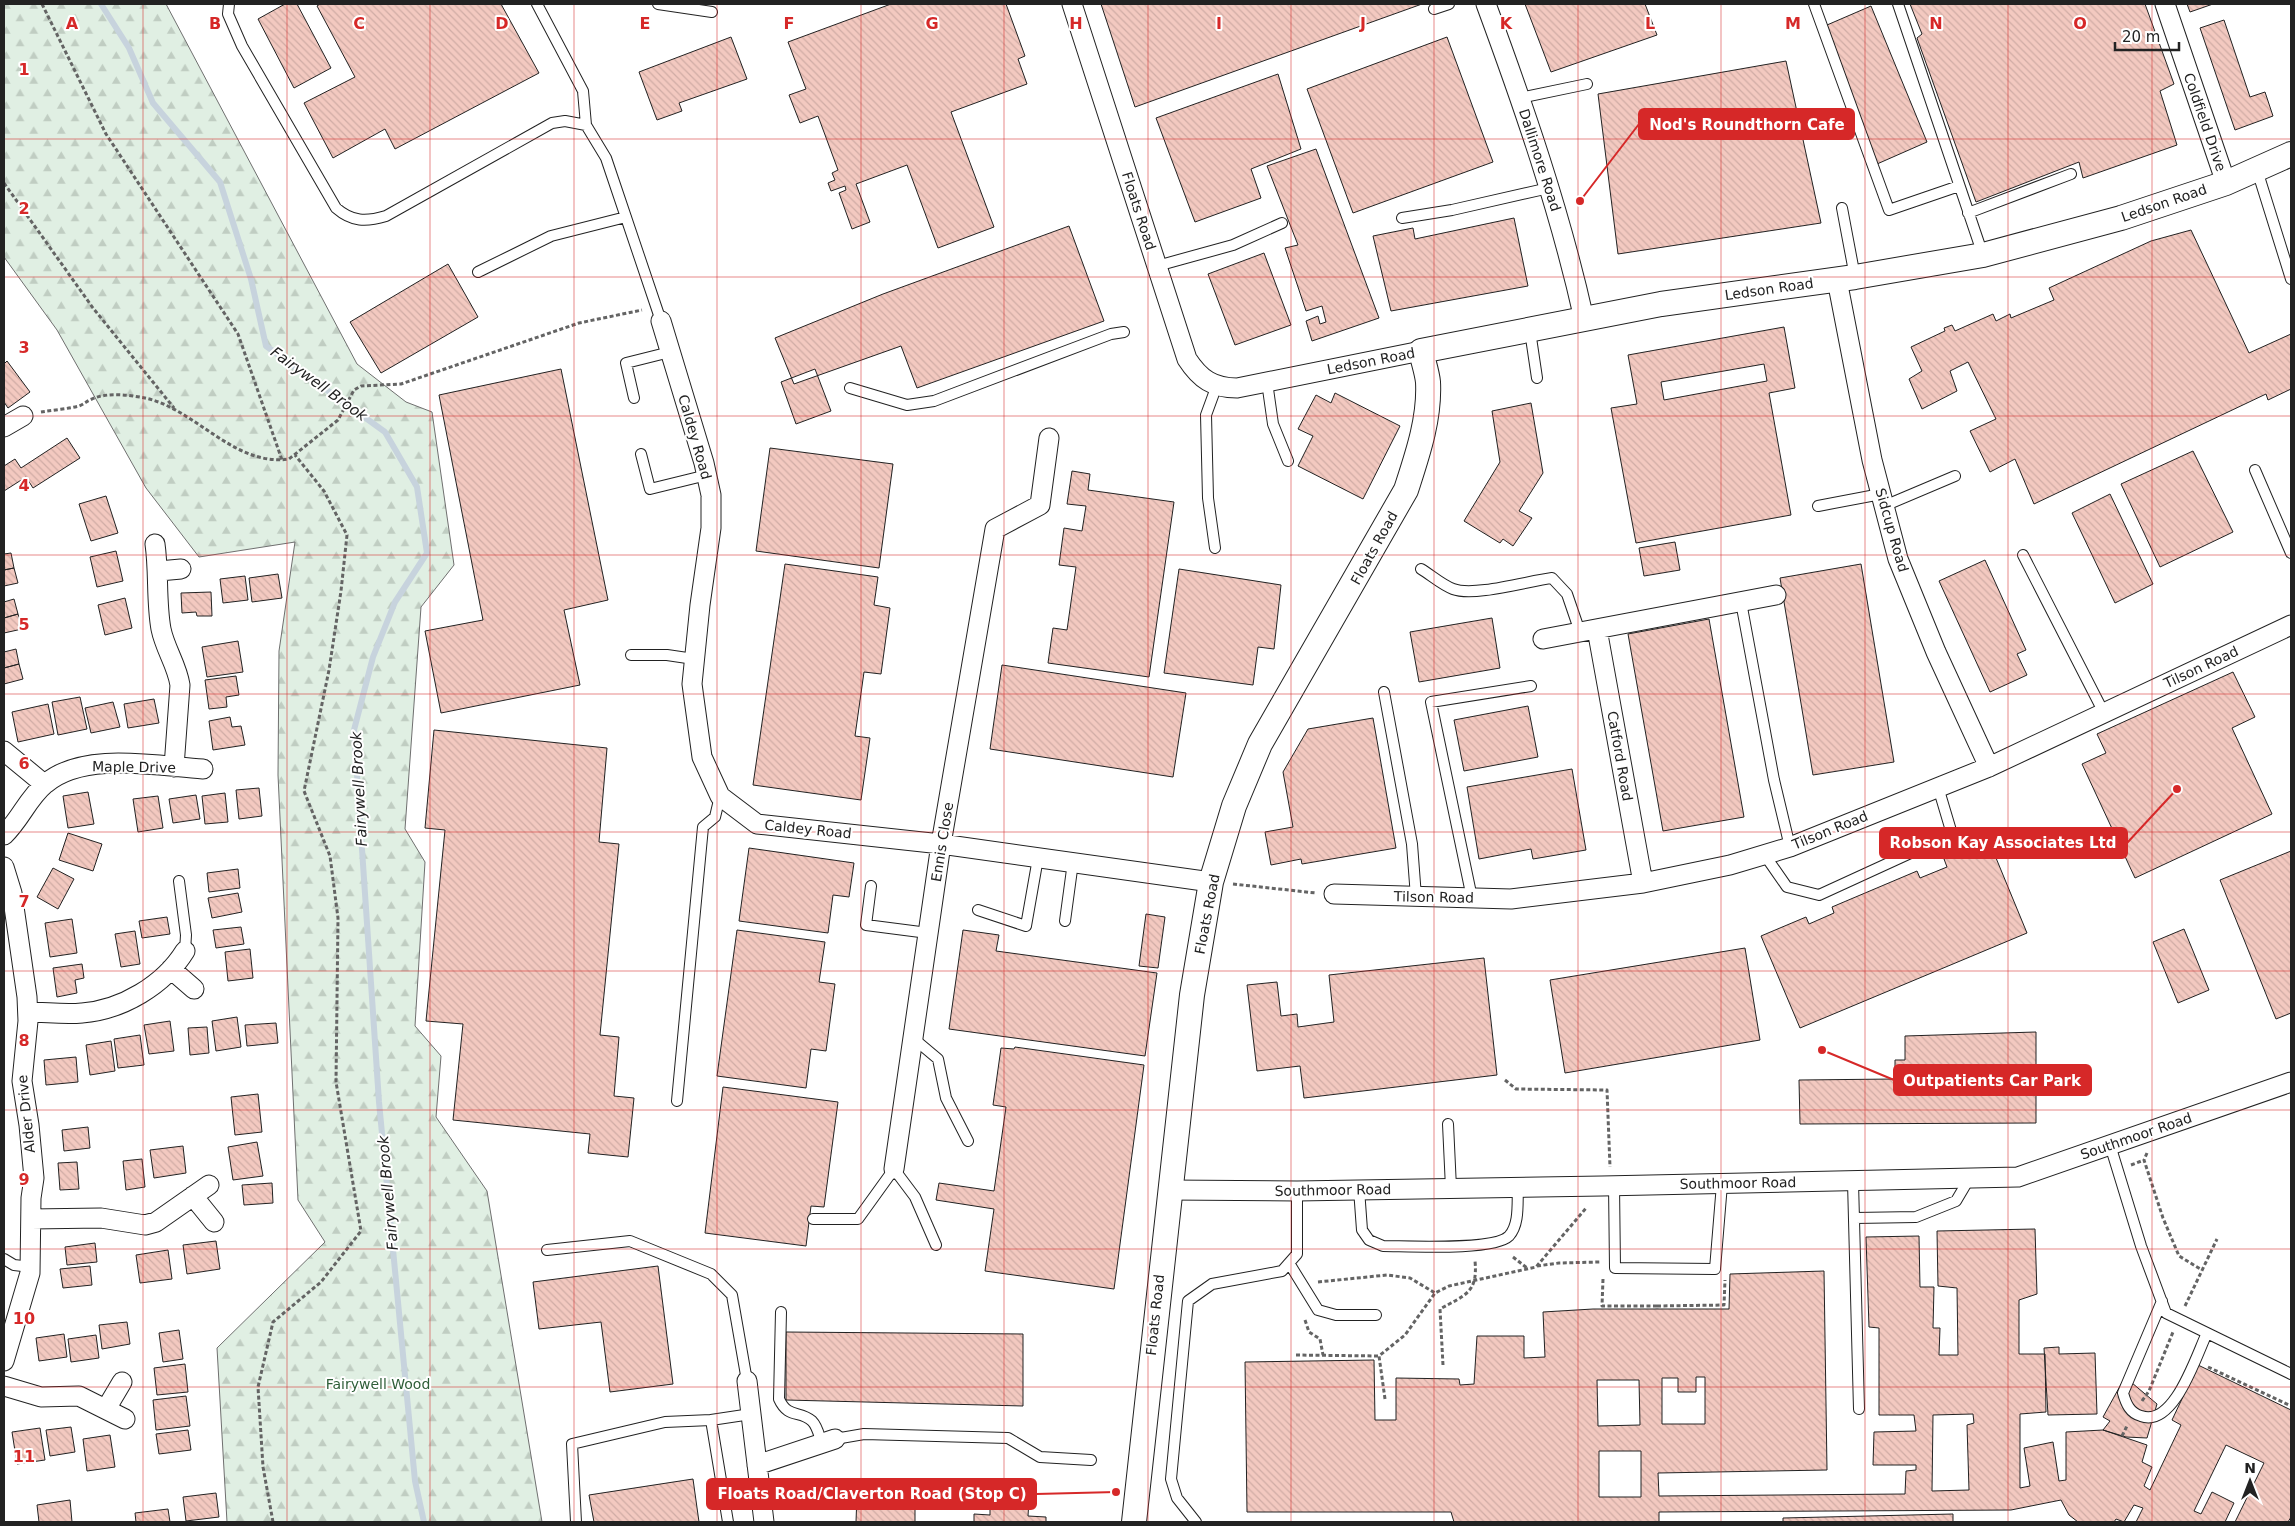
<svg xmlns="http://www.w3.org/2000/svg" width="2295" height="1526" font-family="'DejaVu Sans',sans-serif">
<defs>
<pattern id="forest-firs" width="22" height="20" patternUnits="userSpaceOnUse" patternTransform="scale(1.25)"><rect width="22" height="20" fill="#e0efe3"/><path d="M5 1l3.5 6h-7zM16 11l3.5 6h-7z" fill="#c0cdc2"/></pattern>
<pattern id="building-back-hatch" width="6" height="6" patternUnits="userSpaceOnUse" patternTransform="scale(1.25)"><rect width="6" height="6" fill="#f3c9c0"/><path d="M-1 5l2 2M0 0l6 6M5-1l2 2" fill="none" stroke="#d0aca5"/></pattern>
</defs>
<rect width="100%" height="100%" fill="#fff"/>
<!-- forest -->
<path fill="url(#forest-firs)" stroke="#6f6f6f" d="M4 4H166L357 364 406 402 432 412 454 565 421 607 405 829 425 862 415 1026 441 1056 436 1117 487 1191 542 1522H227L217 1348 325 1242 298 1200 278 775 279 651 295 542 199 557 146 488 57 330 4 257Z"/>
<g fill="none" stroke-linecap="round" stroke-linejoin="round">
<!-- stream -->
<path stroke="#c7d3dd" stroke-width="6" d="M101 4 129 48 153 103 220 182 251 279 266 346 385 432 417 487 427 553 395 602 373 657 354 730 379 1102 415 1481 424 1522"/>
</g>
<!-- building -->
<path fill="url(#building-back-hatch)" stroke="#222" fill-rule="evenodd" d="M285 4H297L331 68 294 88 258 19Z
M320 4H501L539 73 395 149 385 129 333 158 304 103 355 77 317 6Z
M891 4H1006L1025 56 1018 59 1027 84 951 112 994 227 938 248 907 165 856 184 870 222 852 229 839 193 846 190 845 186 831 191 828 183 835 180 832 173 838 170 818 116 800 123 789 95 806 89 788 42Z
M1101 4H1422L1135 107Z
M1525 4H1645L1657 35 1551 72Z
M1910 4H2145L2174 84 2160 91 2177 145 2083 178 2079 162 1976 202 1917 38 1922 34Z
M2187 4H2213L2190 12Z
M1871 6 1927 142 1877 164 1827 25Z
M2224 20 2250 97 2265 92 2273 116 2235 130 2200 28Z
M731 37 747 79 679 103 682 111 657 120 639 72Z
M1447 37 1493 162 1353 213 1307 89Z
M1786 61 1821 223 1618 254 1598 94Z
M1278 74 1301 149 1251 169 1261 198 1195 222 1156 118Z
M1316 149 1379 318 1312 341 1306 321 1318 316 1320 324 1326 322 1322 306 1306 311 1285 248 1298 245 1267 166Z
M1514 218 1528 286 1391 311 1373 236 1413 228 1415 239Z
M1069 226 1104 321 917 388 901 346 794 384 775 338 883 294Z
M2191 230 2249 353 2291 334V389L2268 400 2266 394 2034 504 2015 459 1990 472 1970 431 1996 419 1968 362 1950 371 1957 391 1922 409 1909 379 1922 371 1911 347 1945 331 1944 328 1952 325 1955 331 1993 314 1996 321 2010 314 2011 318 2054 300 2049 288 2151 241Z
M1264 253 1291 325 1235 345 1208 274Z
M448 264 478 317 381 373 350 322Z
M1784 327 1795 388 1769 393 1791 515 1636 543 1611 408 1637 404 1628 355ZM1764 364 1767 381 1664 400 1661 382Z
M7 361 30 392 8 408 4 402V364Z
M561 369 608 600 564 610 580 685 441 713 425 631 483 620 439 395Z
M815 369 831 411 796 424 781 382Z
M1335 393 1400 426 1363 499 1298 466 1313 436 1298 429 1316 395 1331 403Z
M1531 403 1543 473 1519 511 1532 518 1513 546 1503 539 1500 543 1464 521 1500 462 1492 411Z
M67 438 80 458 33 488 26 477 4 491V466L15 459 21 468Z
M770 448 893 464 879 568 756 551Z
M2193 451 2233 532 2160 567 2121 484Z
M1072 471 1090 474 1088 490 1174 502 1149 677 1048 663 1053 628 1067 630 1076 567 1059 565 1064 528 1082 531 1086 506 1067 504Z
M2110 494 2153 584 2115 603 2072 513Z
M106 496 118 533 91 541 79 504Z
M1675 542 1680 570 1644 576 1639 548Z
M116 551 123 581 97 587 90 557Z
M11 553 14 568 4 570V554Z
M1985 560 2026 650 2017 654 2027 675 1990 692 1939 581Z
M785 564 878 577 874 605 890 608 881 674 864 672 855 736 870 738 861 800 753 785Z
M1861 564 1894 762 1813 775 1780 578Z
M14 568 18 583 4 586V570Z
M1179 569 1281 585 1274 649 1258 647 1253 685 1164 673Z
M278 574 282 598 252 602 249 578Z
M245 576 248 600 223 603 220 579Z
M211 592 212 616H197L196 612 182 613 181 593Z
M125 598 132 628 105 635 98 605Z
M14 599 18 614 4 618V602Z
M18 614 22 629 4 633V618Z
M1492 618 1500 668 1419 682 1410 632Z
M1709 619 1744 817 1663 831 1628 634Z
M238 641 243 672 207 677 202 647Z
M16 649 19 664 4 668V652Z
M19 664 23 679 4 684V668Z
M1002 665 1186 693 1173 777 990 749Z
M2233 672 2255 717 2232 728 2272 814 2135 878 2082 764 2106 753 2097 734Z
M236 676 239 695 226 697 227 707 209 709 205 680Z
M80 697 87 729 58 735 52 702Z
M154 699 159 723 128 728 124 704Z
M113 702 120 727 91 733 85 708Z
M48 704 54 734 18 742 12 712Z
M1528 706 1538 757 1464 771 1454 720Z
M230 717 232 727 241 726 245 745 213 750 209 721Z
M1373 718 1396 848 1302 864 1301 859 1271 865 1265 832 1293 827 1283 772 1308 729Z
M434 730 607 748 599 842 619 844 600 1035 619 1037 614 1096 634 1098 628 1157 588 1153 590 1134 453 1120 463 1024 426 1021 445 830 425 828Z
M1572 769 1586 850 1533 859 1531 849 1479 859 1467 787Z
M259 788 262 816 239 819 236 790Z
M88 792 94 824 68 828 63 796Z
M225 793 228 822 205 824 202 796Z
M196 795 200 819 173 823 169 799Z
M158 796 163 828 138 832 133 799Z
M68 833 102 844 93 871 59 860Z
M1989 841 2027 933 1800 1028 1761 936 1806 917 1809 924 1834 913 1832 907 1917 871 1920 878 1947 867 1944 859Z
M749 848 854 863 849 897 833 895 828 933 739 921Z
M2291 851V1013L2276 1019 2220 880Z
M53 868 74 879 58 909 37 897Z
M238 869 240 888 209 892 207 873Z
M238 893 242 912 212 918 208 898Z
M1146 914 1165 917 1158 968 1139 966Z
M167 917 170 934 142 938 139 921Z
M72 919 77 953 50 957 45 923Z
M241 927 244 944 216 948 213 930Z
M2184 929 2209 990 2178 1003 2153 942Z
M737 930 825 942 819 982 835 984 826 1051 811 1049 806 1088 717 1076Z
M963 930 999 935 996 951 1157 973 1145 1056 949 1029Z
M135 931 140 964 121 967 115 934Z
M1745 948 1760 1040 1565 1073 1550 980Z
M250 949 253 978 228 981 225 952Z
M1484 958 1497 1075 1304 1098 1300 1066 1257 1071 1247 985 1277 982 1281 1016 1297 1014 1298 1027 1334 1022 1329 975Z
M82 964 84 978 75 980 77 993 57 997 53 968Z
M237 1017 241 1047 216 1051 212 1021Z
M170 1021 174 1051 149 1054 144 1025Z
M276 1023 278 1043 247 1046 245 1025Z
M207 1027 209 1053 190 1055 188 1028Z
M2036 1032V1123L1800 1124 1799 1080 1895 1079V1060H1905V1036Z
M140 1035 144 1065 118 1068 114 1039Z
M111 1041 115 1071 90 1075 86 1045Z
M1015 1047 1144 1065 1114 1289 985 1271 994 1209 936 1200 939 1183 994 1191 1006 1107 993 1105 1001 1048 1014 1049Z
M76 1057 78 1082 46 1085 44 1060Z
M723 1087 838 1102 824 1207 811 1206 806 1246 705 1233Z
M258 1094 262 1132 235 1135 231 1097Z
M88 1127 90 1148 64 1151 62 1130Z
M257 1142 263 1176 233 1180 228 1147Z
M183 1146 186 1173 154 1178 150 1150Z
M142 1159 145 1187 126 1190 123 1161Z
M77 1162 79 1189 60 1190 58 1163Z
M272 1183 273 1203 244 1205 242 1185Z
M2035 1229 2037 1294 2019 1300V1354H2045L2046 1412 2020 1414V1488L2030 1486 2024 1448 2053 1442 2059 1481 2066 1480V1432L2103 1430 2147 1445 2142 1462 2152 1467 2144 1486 2150 1490 2181 1425 2172 1420 2198 1365 2291 1410V1517L2288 1522H2235L2264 1463 2226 1445 2194 1511 2201 1514 2212 1492 2234 1503 2225 1522H2136L2143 1508 2134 1505 2124 1522 2116 1519 2114 1522H2078L2069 1515 2061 1500 2011 1510 1659 1512V1522H1454L1451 1512H1247L1245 1362 1374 1360 1375 1420H1396V1378L1459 1379 1460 1385 1474 1384 1477 1336H1524V1358L1545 1357 1543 1312 1593 1309H1729L1730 1274 1824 1271 1827 1470 1658 1473 1659 1496 1905 1494 1906 1471 1916 1470V1465H1873L1874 1432 1916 1431 1914 1415H1879V1328L1869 1327 1866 1237 1919 1236 1920 1287H1934L1933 1328H1940L1939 1355H1958L1957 1288 1938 1286 1937 1231ZM1696 1377H1705V1424H1662V1378H1678V1392H1696ZM1597 1380H1639L1640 1425 1598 1426ZM1973 1414 1974 1423 1967 1425 1969 1490 1932 1491 1933 1415ZM1599 1451H1641V1497H1599Z
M216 1241 220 1269 187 1274 183 1245Z
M95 1243 97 1262 67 1265 65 1247Z
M168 1250 172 1279 140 1283 136 1255Z
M90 1266 92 1285 63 1288 60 1269Z
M658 1266 673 1384 610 1392 601 1322 539 1329 533 1282Z
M127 1322 130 1344 102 1349 99 1325Z
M179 1330 183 1359 163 1362 159 1333Z
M786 1332 1023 1334V1406L786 1400Z
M64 1334 67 1357 39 1361 36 1338Z
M96 1335 99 1358 71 1362 68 1339Z
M2059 1347V1354L2095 1353 2097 1414 2048 1415 2044 1348Z
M185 1364 188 1392 157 1395 154 1368Z
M2125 1377 2157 1404 2147 1438 2126 1437 2103 1430 2110 1421 2103 1417Z
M186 1396 190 1426 156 1430 153 1400Z
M71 1427 75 1452 50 1456 46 1430Z
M40 1428 45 1460 17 1464 12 1432Z
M188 1430 191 1450 159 1454 156 1434Z
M110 1435 115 1467 87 1471 83 1439Z
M693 1479 699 1522H594L589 1495Z
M216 1493 219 1517 186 1521 183 1497Z
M857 1494 915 1496V1522H856Z
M1005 1494H1017V1500H1029L1028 1516 1046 1517V1522H974V1514L990 1515V1498L1005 1499Z
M70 1500 72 1522H39L37 1505Z
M168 1509 170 1522H136L135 1513Z
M1953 1514V1522H1783V1518Z"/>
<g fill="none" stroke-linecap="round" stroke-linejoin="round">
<!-- service casing -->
<g stroke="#222" stroke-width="12">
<path id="service" d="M229 4 228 14 242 46 336 208C352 222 366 222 386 216L552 123 565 121 586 125
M537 4 583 91 586 125 606 158 661 321
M658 4 712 12
M1814 4 1889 210 1959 186
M1898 4 1983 255
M1434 9 1449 4
M1520 98 1587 84
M2257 170 2291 279
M1842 208 1855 277
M1968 213 2071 174
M1402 218 1452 210 1549 188
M1157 266 1233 245 1282 223
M478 272 551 236 626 217
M1530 331 1537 378
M1267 382 1273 424 1288 461
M850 388 907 405 934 401 1111 334 1124 332
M634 398 626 363 670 352
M641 454 650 489 707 475
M2255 470 2291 553
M1818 506 1881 494
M1884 506 1955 476
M1215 548 1208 498 1206 415 1217 385
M2023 555 2104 713
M1421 569C1431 575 1442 585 1453 589 1474 597 1528 581 1552 578L1567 594 1580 632
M1741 602 1774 780 1790 847
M631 655H667L694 659
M1384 692 1412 844 1416 897
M1764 854 1787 887 1819 895 1952 834 1938 787
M179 881 186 935 185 951
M871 886 866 925 928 933
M1472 898 1431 702 1531 686
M978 910 1026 926 1038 858
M1065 921 1073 862
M913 1038 938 1059 946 1098 968 1141
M677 1101 703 827 715 817 720 796
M1448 1124 1451 1188
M2110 1145 2141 1246 2166 1313 2291 1374
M1853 1182 1859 1409
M1614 1185 1615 1268 1715 1269 1722 1184
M1359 1189 1362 1230 1369 1240 1383 1246C1407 1246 1494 1251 1509 1236 1520 1224 1517 1202 1518 1187
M1855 1218 1916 1217 1956 1201 1969 1179
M813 1219H858L894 1169 915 1197 936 1245
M547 1250 630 1241 711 1274 732 1295 747 1381
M4 1259 14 1265 31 1267
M1289 1263 1318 1310 1336 1315H1376
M2162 1301 2123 1393C2126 1404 2130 1413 2141 1416 2174 1428 2196 1356 2207 1333
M781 1312 779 1399C788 1419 800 1410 812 1421 818 1427 819 1436 822 1444
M835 1439 864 1434 1008 1438 1040 1457 1091 1460
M576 1522 572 1444 665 1422 711 1420
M728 1522 711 1420 751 1414
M1196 1522 1177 1498 1171 1479 1188 1301 1212 1284 1282 1271 1297 1254V1191"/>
</g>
<!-- minor casing -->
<g stroke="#222" stroke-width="21">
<path id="minor" d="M1072 4 1187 359C1200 379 1213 388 1237 388L1421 351
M1486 4C1524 107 1560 211 1584 319
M2165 4 2226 183
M1837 280 1872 460 1898 559 1936 652 1989 767
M661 321 704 463 711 495V528L700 605 692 684 702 757 720 796 757 824 941 844 1211 882
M4 427 23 416
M155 544C159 572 156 601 161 629 165 649 177 665 180 685L174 767
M159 571 181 569
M1597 629 1643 883
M1543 639 1776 595
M4 751 44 784
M4 835C20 820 28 798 45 784 83 751 156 766 203 769
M4 867 12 893 27 997 28 1021 22 1081 29 1125 34 1178 31 1198 30 1273 4 1361
M1334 894 1511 899 1643 883 1730 865 1790 847 1989 767 2291 625
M171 969 194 989
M28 1012C46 1012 64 1015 82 1013 122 1010 164 985 185 951
M894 1169 941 844 995 529 1040 505 1049 438
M1169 1190 1297 1191 1602 1186 2018 1177 2291 1082
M193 1196 214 1222
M31 1219 101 1218 145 1225 156 1222 209 1185
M747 1381 764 1522
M4 1386 41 1397 79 1396 125 1419
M106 1409 122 1382
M757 1465 835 1439"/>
</g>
<!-- tertiary casing -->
<g stroke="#222" stroke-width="26">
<path id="tertiary" d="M1134 1522 1192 995 1211 882 1234 806 1260 744 1406 490C1417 456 1430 419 1428 382 1427 372 1423 361 1421 351L1661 304 1855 277 1983 255 2121 218 2226 183 2291 154"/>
</g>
<!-- path -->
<path stroke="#646464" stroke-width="3" stroke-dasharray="4 2.5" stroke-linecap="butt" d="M42 4 106 134 238 334 282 460
M4 183 93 308 174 408
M41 412C53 410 67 409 79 406 84 404 87 401 92 399 107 392 129 395 145 398 196 409 234 467 289 459L338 420 354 390 361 386 401 384 579 323 642 310
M1233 884 1316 893
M1505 1080 1516 1089 1607 1090 1610 1167
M2147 1153 2144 1160 2163 1218 2179 1256 2202 1270
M2131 1165 2144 1160
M1513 1257 1527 1268
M1537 1266 1559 1263 1600 1262
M1603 1279 1602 1306H1657V1309
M1318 1282 1387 1275 1410 1278 1435 1293
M1657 1306 1724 1305 1725 1280
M2185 1306 2217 1239
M1305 1320 1309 1332 1320 1339 1323 1355
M1296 1355 1379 1356
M1443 1365 1440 1309C1465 1295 1478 1293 1475 1261
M2208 1367 2291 1406
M1385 1399 1379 1356 1405 1335 1435 1293 1449 1286 1536 1267 1587 1207
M2142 1401 2149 1391 2173 1332
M2122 1436 2127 1426
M273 1522 263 1467 258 1387 273 1322 321 1282 361 1231 336 1082 338 918 330 856 304 791 329 670 341 591 347 535 324 491 295 455"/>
<!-- service -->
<use href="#service" stroke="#fff" stroke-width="10"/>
<!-- minor -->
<use href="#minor" stroke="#fff" stroke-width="19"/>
<!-- tertiary -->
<use href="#tertiary" stroke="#fff" stroke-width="24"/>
</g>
<!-- grid -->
<path fill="none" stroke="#d62828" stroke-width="1" stroke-opacity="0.55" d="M143 4V1522M287 4V1522M430 4V1522M574 4V1522M717 4V1522M861 4V1522M1004 4V1522M1148 4V1522M1291 4V1522M1434 4V1522M1578 4V1522M1721 4V1522M1865 4V1522M2008 4V1522M2152 4V1522M4 139H2291M4 277H2291M4 416H2291M4 555H2291M4 694H2291M4 832H2291M4 971H2291M4 1110H2291M4 1249H2291M4 1387H2291"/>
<g text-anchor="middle" stroke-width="4" stroke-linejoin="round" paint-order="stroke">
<!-- street labels -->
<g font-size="14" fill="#222" stroke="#fff">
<text transform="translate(2205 122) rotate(71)" y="5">Coldfield Drive</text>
<text transform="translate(1540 160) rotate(72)" y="5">Dallimore Road</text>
<text transform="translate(2164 203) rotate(-19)" y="5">Ledson Road</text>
<text transform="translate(1139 211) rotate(72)" y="5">Floats Road</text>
<text transform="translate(1769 289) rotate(-8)" y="5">Ledson Road</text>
<text transform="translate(1371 361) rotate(-11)" y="5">Ledson Road</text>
<text transform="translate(695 437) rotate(74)" y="5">Caldey Road</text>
<text transform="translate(1892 530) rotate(74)" y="5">Sidcup Road</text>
<text transform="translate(1374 548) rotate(-61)" y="5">Floats Road</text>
<text transform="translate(2201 667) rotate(-25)" y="5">Tilson Road</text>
<text transform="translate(1620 756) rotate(80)" y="5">Catford Road</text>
<text transform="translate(134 767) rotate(1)" y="5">Maple Drive</text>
<text transform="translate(808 829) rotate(6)" y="5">Caldey Road</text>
<text transform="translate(1830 830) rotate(-22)" y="5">Tilson Road</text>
<text transform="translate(942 842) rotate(-81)" y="5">Ennis Close</text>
<text transform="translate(1434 897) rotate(1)" y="5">Tilson Road</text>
<text transform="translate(1207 914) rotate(-79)" y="5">Floats Road</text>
<text transform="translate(26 1114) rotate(-96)" y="5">Alder Drive</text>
<text transform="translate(2136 1136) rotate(-19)" y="5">Southmoor Road</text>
<text transform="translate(1738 1183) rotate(-1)" y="5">Southmoor Road</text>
<text transform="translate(1333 1190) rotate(-1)" y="5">Southmoor Road</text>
<text transform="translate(1155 1315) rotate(-84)" y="5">Floats Road</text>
</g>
<!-- park labels -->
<g font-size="14" fill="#2f5e38" stroke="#fff">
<text x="378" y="1389">Fairywell Wood</text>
</g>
<!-- water labels -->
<g font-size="15" font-style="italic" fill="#222" stroke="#fff">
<text transform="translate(319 384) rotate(36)" y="5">Fairywell Brook</text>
<text transform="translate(359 789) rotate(-93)" y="5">Fairywell Brook</text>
<text transform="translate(388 1193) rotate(-95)" y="5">Fairywell Brook</text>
</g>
</g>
<g font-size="16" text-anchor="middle" font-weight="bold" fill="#d62828" stroke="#fff" stroke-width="4" stroke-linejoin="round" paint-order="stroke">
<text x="72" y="29">A</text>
<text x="215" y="29">B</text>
<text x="359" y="29">C</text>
<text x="502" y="29">D</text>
<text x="645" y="29">E</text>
<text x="789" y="29">F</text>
<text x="932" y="29">G</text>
<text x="1076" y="29">H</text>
<text x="1219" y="29">I</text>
<text x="1363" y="29">J</text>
<text x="1506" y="29">K</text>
<text x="1650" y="29">L</text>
<text x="1793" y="29">M</text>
<text x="1936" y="29">N</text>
<text x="2080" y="29">O</text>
<text x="24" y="75">1</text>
<text x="24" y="214">2</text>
<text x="24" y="353">3</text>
<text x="24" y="491">4</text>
<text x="24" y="630">5</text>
<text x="24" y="769">6</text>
<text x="24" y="907">7</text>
<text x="24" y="1046">8</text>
<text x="24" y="1185">9</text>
<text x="24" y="1324">10</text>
<text x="24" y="1462">11</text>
</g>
<!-- callouts -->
<path fill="none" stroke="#d62828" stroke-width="2" d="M1580 201L1639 124M2177 789L2127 843M1822 1050L1894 1080M1116 1492L1036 1494"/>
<g fill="#d62828" stroke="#fff" stroke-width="2">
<circle cx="1580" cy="201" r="5"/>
<circle cx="2177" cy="789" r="5"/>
<circle cx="1822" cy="1050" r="5"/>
<circle cx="1116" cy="1492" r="5"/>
</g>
<g fill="#d62828" stroke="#d62828" stroke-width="2">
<rect x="1639" y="109" width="215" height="30" rx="5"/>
<rect x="1880" y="828" width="247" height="30" rx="5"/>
<rect x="1894" y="1065" width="197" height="30" rx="5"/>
<rect x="707" y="1479" width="329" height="30" rx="5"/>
</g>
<g font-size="15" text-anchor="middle" font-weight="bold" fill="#fff">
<text x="1747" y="130">Nod's Roundthorn Cafe</text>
<text x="2003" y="848">Robson Kay Associates Ltd</text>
<text x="1992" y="1086">Outpatients Car Park</text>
<text x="872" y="1499">Floats Road/Claverton Road (Stop C)</text>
</g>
<!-- border -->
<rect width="2295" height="1526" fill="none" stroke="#222222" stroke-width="10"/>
<!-- north arrow -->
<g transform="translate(2250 1481)" stroke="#ffffff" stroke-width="4" paint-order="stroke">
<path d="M0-4L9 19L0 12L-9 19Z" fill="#222222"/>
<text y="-8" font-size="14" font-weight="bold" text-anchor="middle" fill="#222222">N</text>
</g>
<!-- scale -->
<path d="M2115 42v8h64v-8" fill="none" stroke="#222222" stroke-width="2.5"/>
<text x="2122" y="42" font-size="15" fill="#222222" stroke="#ffffff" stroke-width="4" paint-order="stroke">20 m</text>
</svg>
